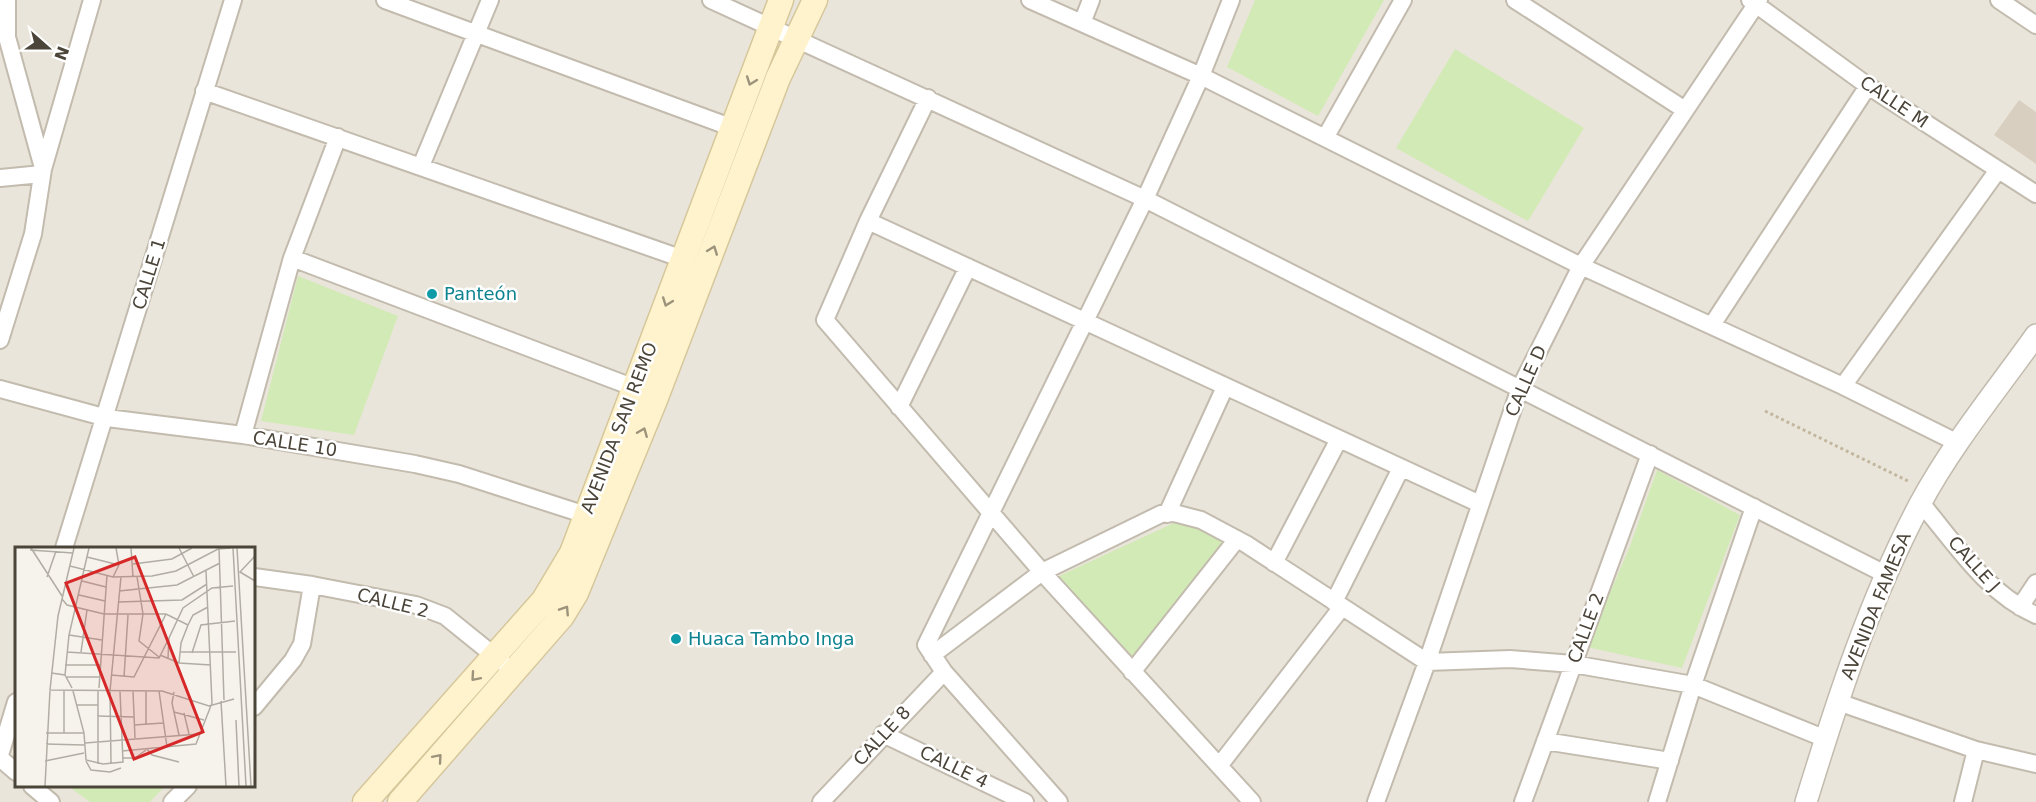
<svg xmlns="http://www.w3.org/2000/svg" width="2036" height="802" font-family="'DejaVu Sans',sans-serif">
<rect width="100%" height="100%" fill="#f6f3ec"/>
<!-- residential -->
<path fill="#eae5da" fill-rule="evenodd" d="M0 0H2036V802H0ZM16 548H254V786H16Z"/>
<!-- green -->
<path fill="#d2eab5" d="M1255 0H1384L1318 116 1227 67Z
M1455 49 1584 128 1528 221 1396 148Z
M298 276 398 316 354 435 261 421Z
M1657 470 1740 515 1682 668 1587 647 1630 546Z
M1176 522 1197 528 1227 544 1135 659 1057 577Z
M68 786H165L150 802H90Z"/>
<!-- building -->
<path fill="#d8cfc1" d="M2019 100 2036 112V164L1994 135Z"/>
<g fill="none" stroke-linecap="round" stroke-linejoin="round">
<!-- minor casing -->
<g stroke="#c2bbae" stroke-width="20">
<path id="minor" d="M7 0V37L43 168
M385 0 733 128
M711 0 1145 199 1885 574
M1030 0 1201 76 1581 266 1843 386 1958 443
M1515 0 1685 110
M1750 0 1868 86 2036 194
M1999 0 2036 25
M1082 23 1091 0
M204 91 683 259
M928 98 868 221 825 320 1042 572 1252 802
M1325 138 1403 0
M421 166 490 0
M0 178 42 174
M868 221 1480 504
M292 258 635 388
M1712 325 1868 86
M0 340 33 234 43 169 92 0
M1843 386 1998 170
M0 389 107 418 243 435 415 464 459 474 586 515
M899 407 968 267
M243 435 292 258 338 137
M1921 503C1955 543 1986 593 2036 615
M1167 514 1225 387
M64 548 233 0
M1274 563 1339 439
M254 577 312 585 416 605 445 616 502 662
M1334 602 1401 468
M2020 607 2036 583
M932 655 1042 572 1161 514 1174 513 1201 520 1246 544 1427 662 1510 659 1573 664 1693 685 1826 739
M1132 672 1237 539
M1838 702 1976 750 2036 764
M254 707 293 660 302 644 312 585
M883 734 1025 802
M1545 741 1670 761
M0 755 16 702
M0 758 16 772
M1219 766 1342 607
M32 786 51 802
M172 802 188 786
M821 802 944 672
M1059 802 944 672 926 645 1145 199 1201 76 1231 0
M1376 802 1427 662 1520 388 1581 266 1759 0
M1523 802 1650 454
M1657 802 1693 685 1754 507
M1963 802 1976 750"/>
</g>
<!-- tertiary casing -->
<g stroke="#c2bbae" stroke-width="24">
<path id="tertiary" d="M1806 802C1837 701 1870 598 1920 504 1952 444 1997 390 2036 335"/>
</g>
<!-- secondary casing -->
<g stroke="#d6c79b" stroke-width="27">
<path id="secondary" d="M365 802 544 600 572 553 781 0
M400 802 562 616 576 593 655 400 778 78 815 0"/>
</g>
<!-- path -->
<path stroke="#c4b79f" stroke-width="3" stroke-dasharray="3 3" stroke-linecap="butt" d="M1765 411 1910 482"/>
<!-- minor -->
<use href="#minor" stroke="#fff" stroke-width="16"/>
<!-- tertiary -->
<use href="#tertiary" stroke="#fff" stroke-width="21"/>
<!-- secondary -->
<use href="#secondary" stroke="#fff3cd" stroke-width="24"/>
</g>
<!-- one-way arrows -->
<defs><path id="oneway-chevron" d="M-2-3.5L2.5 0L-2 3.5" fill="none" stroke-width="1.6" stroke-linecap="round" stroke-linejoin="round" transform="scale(1.5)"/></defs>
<g stroke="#9c937c">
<use href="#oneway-chevron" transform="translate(751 81) rotate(110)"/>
<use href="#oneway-chevron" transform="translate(713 250) rotate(-69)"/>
<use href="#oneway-chevron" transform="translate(667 302) rotate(110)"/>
<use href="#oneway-chevron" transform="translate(643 432) rotate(-68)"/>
<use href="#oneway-chevron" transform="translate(565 610) rotate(-57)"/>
<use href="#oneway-chevron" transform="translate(475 677) rotate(131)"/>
<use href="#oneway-chevron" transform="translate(438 758) rotate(-49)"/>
</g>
<!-- markers -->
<g fill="#0f9aa8" stroke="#fff" stroke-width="2">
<circle cx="432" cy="294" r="6"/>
<circle cx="676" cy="639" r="6"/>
</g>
<g text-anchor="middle" stroke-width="5" stroke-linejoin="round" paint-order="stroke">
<!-- street labels -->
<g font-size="18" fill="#4b4439" stroke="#fff">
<text transform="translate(1894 102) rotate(34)" y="6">CALLE M</text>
<text transform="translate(149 274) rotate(-73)" y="6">CALLE 1</text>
<text transform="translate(1526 381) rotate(-66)" y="6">CALLE D</text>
<text transform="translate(619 428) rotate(-69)" y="6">AVENIDA SAN REMO</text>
<text transform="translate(295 444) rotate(9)" y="6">CALLE 10</text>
<text transform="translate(1974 564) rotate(48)" y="6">CALLE J</text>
<text transform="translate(393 603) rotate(14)" y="6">CALLE 2</text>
<text transform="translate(1876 606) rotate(-68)" y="6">AVENIDA FAMESA</text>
<text transform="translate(1586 628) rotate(-70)" y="6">CALLE 2</text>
<text transform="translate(882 736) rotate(-47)" y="6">CALLE 8</text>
<text transform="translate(954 767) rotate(26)" y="6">CALLE 4</text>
</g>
<!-- culture labels -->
<g font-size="18" fill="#0d838f" stroke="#fff" text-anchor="start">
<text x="444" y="300">Panteón</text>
<text x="688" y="645">Huaca Tambo Inga</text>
</g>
</g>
<!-- overview -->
<g transform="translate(15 547)">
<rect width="240" height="240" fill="#f6f3ec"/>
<path fill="none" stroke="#b2ada4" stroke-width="1.5" d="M16 1 47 49M59 1 43 69 35 143 147 144 194 159 219 152M116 1 118 30M164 1 179 30M204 1 209 153M218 1 231 239M222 1 236 239M15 3 58 6M240 9 225 25 240 34M72 10 104 18M118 17 157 12 177 1M55 19 98 30 137 29 161 24 203 2 216 1M32 30 41 4M98 30 104 18 101 1M122 30 128 67 124 94 144 110M67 34 91 40M104 44 162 38 205 16M64 48 90 54M47 52 52 58 89 67H151L173 78M103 55 167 53 192 37M54 88 87 93M52 105 144 111 154 91M66 105 72 63M165 105H221M177 106 186 78 220 74M145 108 164 116 196 118M153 111 154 91 168 61 197 41 218 39M164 116 166 96 173 78 178 68 193 60M50 118H85M36 126 50 128 57 141M50 128 54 88 74 1M96 128 119 130 151 67M52 130H84M109 130 113 68M84 141 92 28M49 144V186M58 144 69 186 71 213 88 217 108 215 105 144M83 144V217M118 144 120 191M131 144V178M144 144 152 200M159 145 157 156 164 188M206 154 211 239M61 158H83M159 165 189 173M169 166 174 187M82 169 119 170M221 173 224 239M119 178 148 176M31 186H69M70 196 184 187M31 197 69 198M132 202 137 208 164 215M107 204 181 197 197 156 191 24M108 211H120L131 203M30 214 69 206M71 214 76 223 95 225 106 221M96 216 95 144 106 30M30 239 35 143"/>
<path fill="#d62828" fill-opacity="0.15" stroke="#d62828" stroke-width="3" d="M120 10 188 185 119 212 51 36Z"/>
<rect width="240" height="240" fill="none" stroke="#4b4439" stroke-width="3"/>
</g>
<!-- north arrow -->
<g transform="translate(48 48) rotate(111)" stroke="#ffffff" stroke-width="4.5" paint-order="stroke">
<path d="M0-4.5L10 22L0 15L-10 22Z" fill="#4b4439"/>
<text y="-9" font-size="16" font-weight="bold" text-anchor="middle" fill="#4b4439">N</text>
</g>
</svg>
